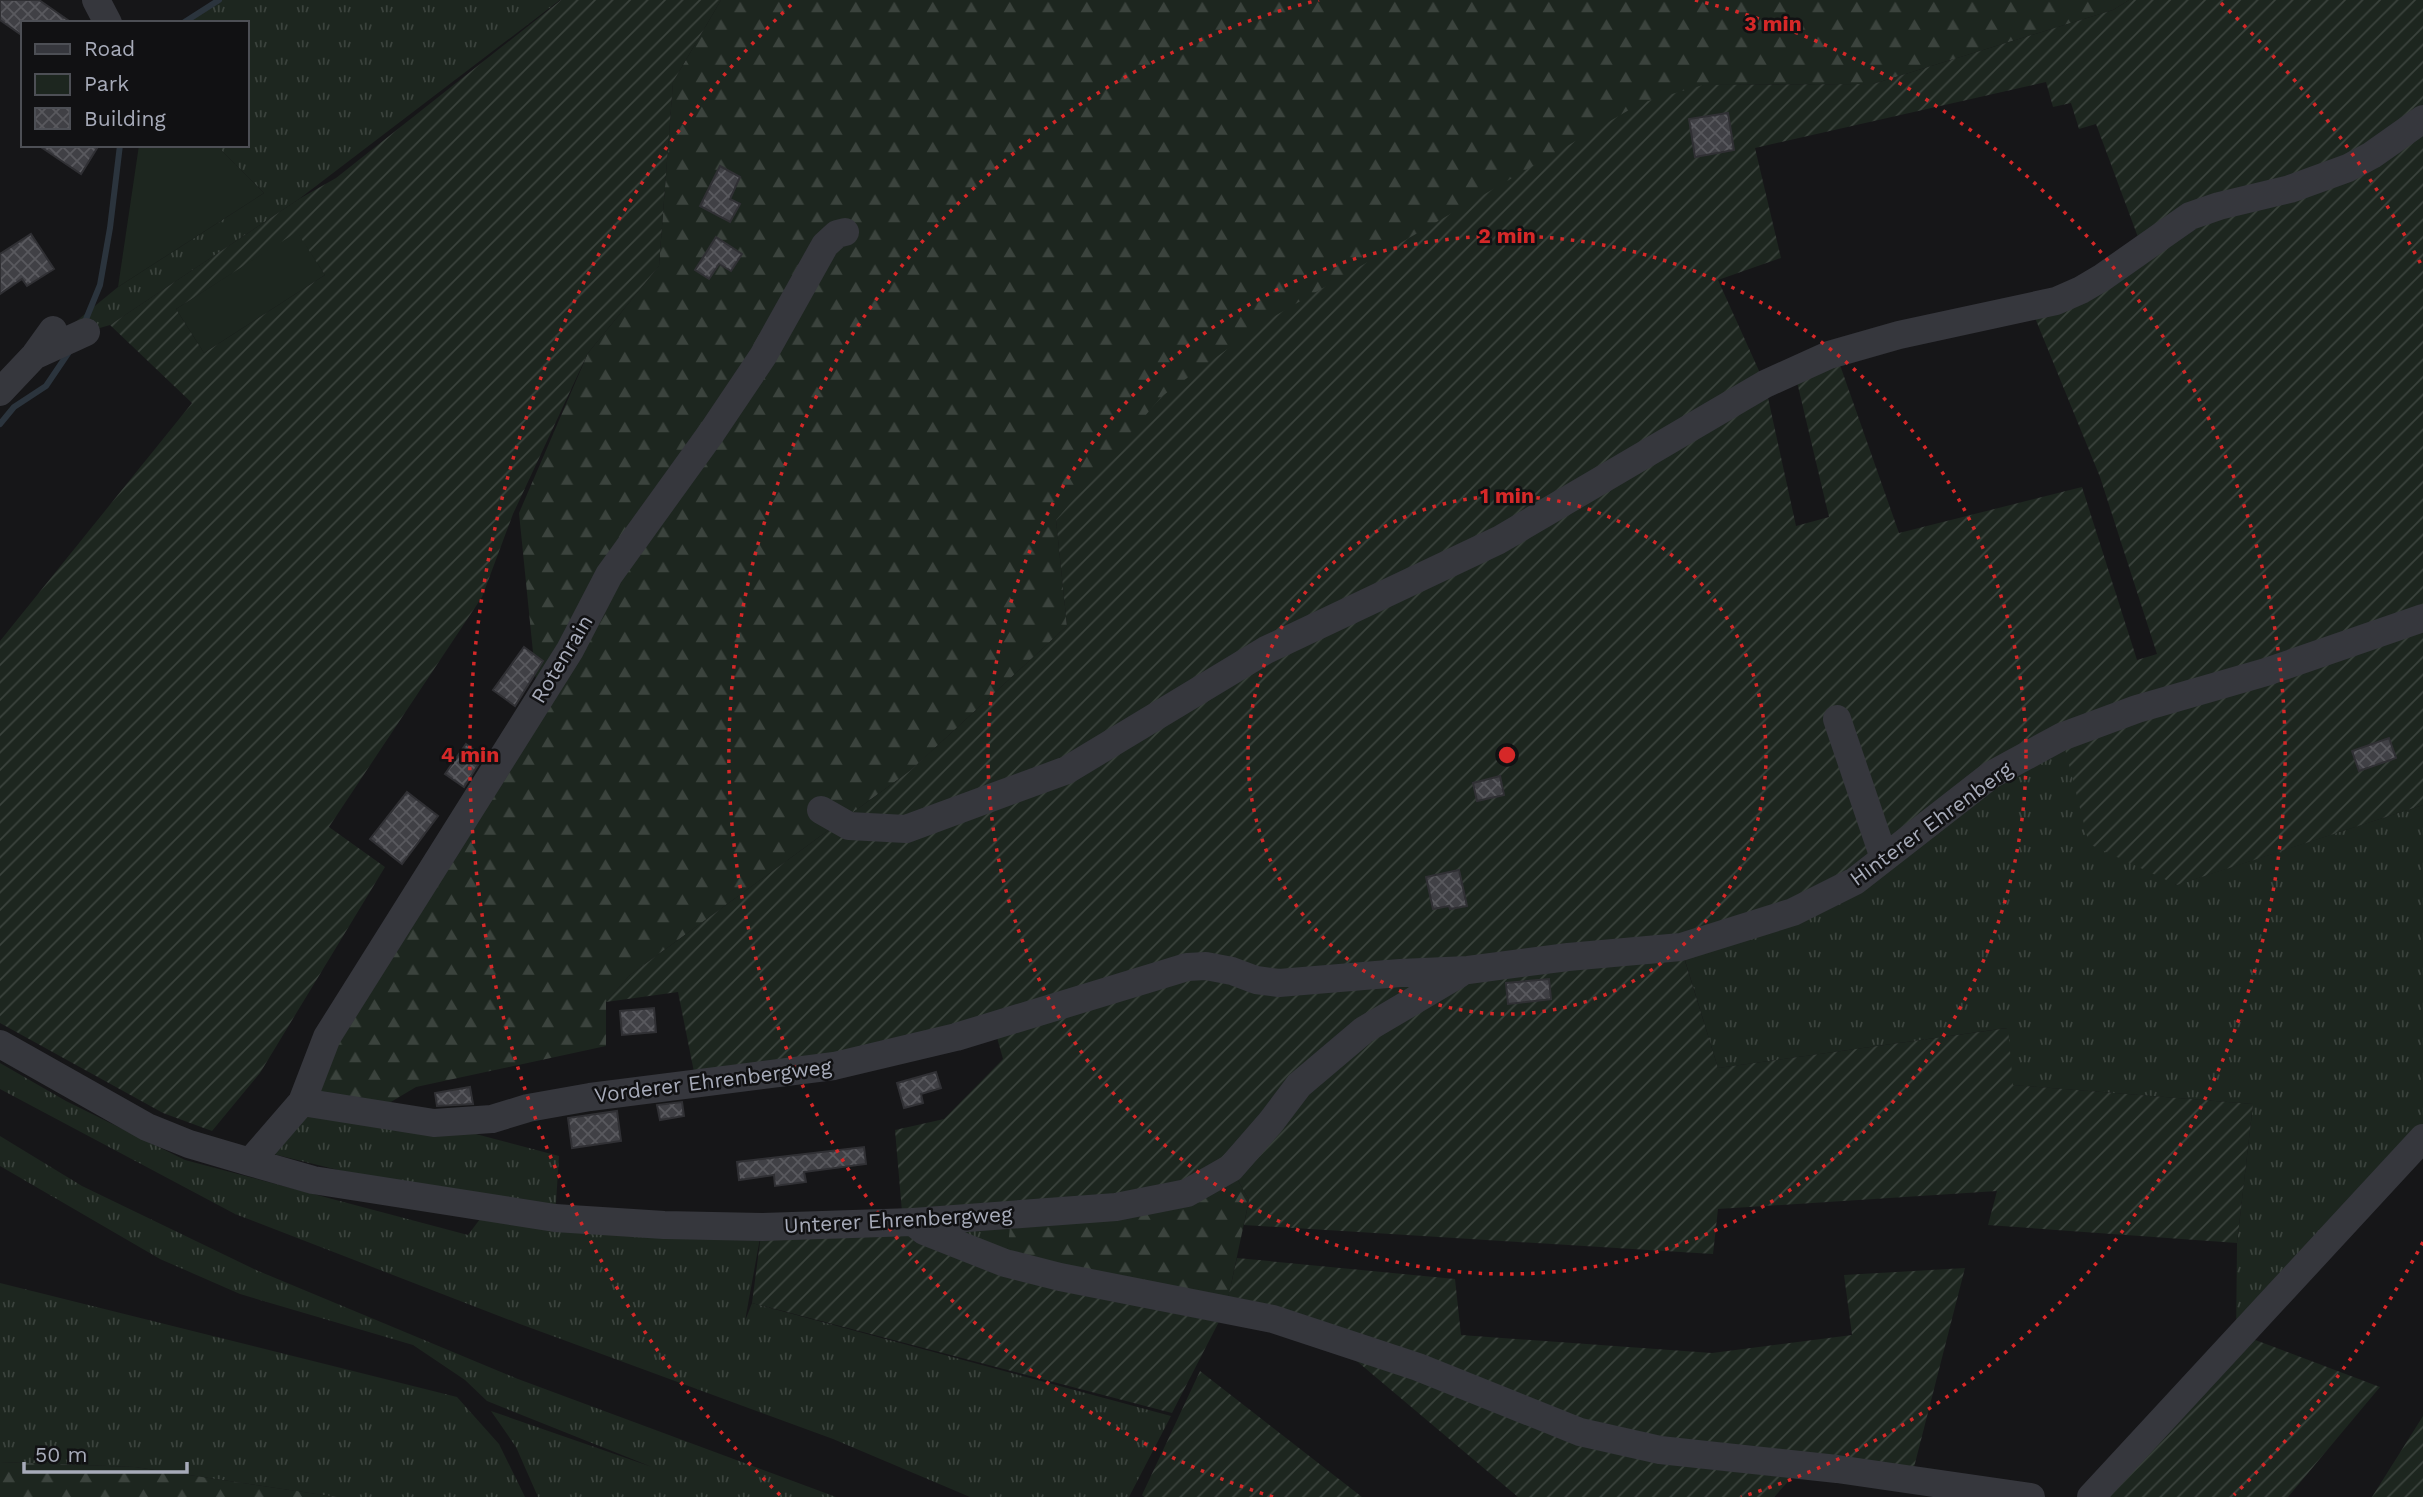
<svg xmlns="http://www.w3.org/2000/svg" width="2423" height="1497" font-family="'Work Sans',sans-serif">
<defs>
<pattern id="grass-tufts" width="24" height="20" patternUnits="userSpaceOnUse" patternTransform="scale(1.75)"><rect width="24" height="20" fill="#1d261f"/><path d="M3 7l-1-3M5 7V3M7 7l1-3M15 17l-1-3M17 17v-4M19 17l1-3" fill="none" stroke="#3b433d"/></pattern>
<pattern id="forest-firs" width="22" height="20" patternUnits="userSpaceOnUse" patternTransform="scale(1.75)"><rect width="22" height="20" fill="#1d261f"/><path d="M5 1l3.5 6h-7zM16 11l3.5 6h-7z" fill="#3b433d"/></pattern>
<pattern id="garden-furrows" width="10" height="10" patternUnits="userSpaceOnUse" patternTransform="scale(1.75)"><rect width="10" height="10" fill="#1d261f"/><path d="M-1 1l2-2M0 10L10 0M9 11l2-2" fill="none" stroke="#3b433d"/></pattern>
<pattern id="building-cross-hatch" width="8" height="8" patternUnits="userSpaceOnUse" patternTransform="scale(1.75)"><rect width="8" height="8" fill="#404045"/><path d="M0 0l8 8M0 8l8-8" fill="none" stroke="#59595e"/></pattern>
</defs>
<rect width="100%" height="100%" fill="#161618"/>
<!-- grass -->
<path fill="url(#grass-tufts)" d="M219 0H560L299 199 110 325 86 332 35 355 118 287 264 193 216 145H247V23H183Z
M2061 737 2176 885 2423 805V1156L2236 1342 2237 1243 2253 1104 2012 1085 2007 1028 1718 1068 1681 947Z
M0 1063 66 1101 185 1160 468 1235 489 1207 273 1154 300 1111 434 1123 559 1156 555 1218 762 1227 745 1321 752 1303 1171 1416 1129 1497H970L833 1439 520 1324 235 1214 0 1089Z
M0 1136 82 1186 256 1270 518 1379 836 1497H538L516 1447 491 1411 652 1467 487 1401 465 1380 413 1345 240 1294 160 1259 0 1166Z
M1014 1214 1005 1263 924 1231Z
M0 1283 457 1397 499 1444 525 1497H337L135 1467 0 1462Z"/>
<!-- forest -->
<path fill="url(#forest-firs)" d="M721 0H2129L2113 10 1873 84 1703 85 1056 520 1067 626 911 770 630 975 606 1002V1046L416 1087 379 1109 302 1102 538 702 519 513 588 353 659 266 673 82Z
M1231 1168 1249 1200 1226 1308 1006 1263 1012 1209Z
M0 1462 135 1467 337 1497H0Z"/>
<!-- park -->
<path fill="#1d261f" d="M139 145H216L264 193 118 287Z
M297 231 325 275 204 353 176 309Z"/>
<!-- garden -->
<path fill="url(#garden-furrows)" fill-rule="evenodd" d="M561 0H721L673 82 659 266 588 353 513 514 482 597 329 827 385 867 260 1073 212 1131 163 1113 0 1023V641L192 403 110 325 299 199 336 178ZM297 232 325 275 204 353 176 309Z
M2129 0H2423V805L2177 885 2089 844 2062 737 1855 881 1681 948 1718 1068 2008 1028 2013 1085 2253 1104 2237 1243 1988 1225 1997 1191 1718 1209 1713 1254 1244 1225 1249 1200 1231 1168 1187 1193 902 1212 895 1130 944 1119 1003 1059 994 1027 834 1066 696 1082 678 992 606 1002 630 975 911 770 1067 626 1056 520 1162 396 1268 320 1641 103 1703 85 1873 84 2113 10ZM2046 82 2053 107 2071 103 2079 129 2096 124 2142 248 2031 308 2100 477 2157 654 2137 660 2082 487 1899 533 1840 365 1797 382 1829 517 1796 526 1765 384 1718 280 1781 258 1755 148Z
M762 1227 925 1231 1226 1307 1237 1258 1455 1279 1461 1335 1712 1353 1852 1335 1844 1275 1965 1268 1911 1479 1803 1465 1774 1497H1518L1327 1336 1226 1308 1172 1413 752 1303Z
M2242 1335 2380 1387 2288 1497H2109Z
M1200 1371 1362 1497H1144L1142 1495Z
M2423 1416V1497H2372Z"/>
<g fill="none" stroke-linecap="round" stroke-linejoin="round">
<!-- stream -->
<path stroke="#2b343d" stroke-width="6" d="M183 23 219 0
M84 324 100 285 110 228 120 145
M0 424 14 407 46 386 69 352"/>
</g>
<!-- building -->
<path fill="url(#building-cross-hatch)" stroke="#303034" stroke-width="2" d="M0 0H39L72 23H23V36L0 20Z
M1728 113 1734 150 1695 157 1689 119Z
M38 145H99L81 174Z
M720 166 740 177 730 199 740 204 730 222 700 206Z
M31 234 54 269 27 286 22 279 0 294V254Z
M716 237 742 254 731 271 719 264 709 279 695 270Z
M524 647 543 661 515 706 493 690Z
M2389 738 2396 758 2359 771 2352 751Z
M466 744 483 757 464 787 445 774Z
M1500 776 1504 795 1477 801 1473 783Z
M407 792 438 816 402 864 370 839Z
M1459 870 1467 906 1450 909 1449 906 1433 909 1426 877Z
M1549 979 1551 999 1508 1004 1506 983Z
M654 1008 656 1032 622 1035 620 1011Z
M936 1072 941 1088 921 1094 923 1103 904 1108 897 1083Z
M470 1087 473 1104 437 1106 435 1093Z
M682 1102 684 1116 660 1120 657 1105Z
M617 1111 621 1141 572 1148 568 1118Z
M864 1147 866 1164 804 1172 806 1182 775 1186 774 1175 739 1180 737 1162Z"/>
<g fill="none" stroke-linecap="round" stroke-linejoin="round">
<!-- minor -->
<path stroke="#36373d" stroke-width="28" d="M96 0 108 23
M38 354 86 332
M0 392 35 355 53 330
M1837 719 1884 858
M821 810 849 826 906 829 1067 770 1266 650 1499 540 1765 384 1829 355 1899 335 2056 301 2081 290 2103 277 2190 216 2219 206 2290 189 2348 168 2372 155 2423 119
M0 1044 147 1127 189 1144 250 1162 302 1102 434 1123 492 1119 528 1108 590 1097 834 1066 956 1037 1187 967 1206 966 1232 971 1256 980 1279 983 1400 973 1468 970 1568 957 1681 947 1793 912 1855 881 1991 775 2061 737 2137 709 2266 672 2423 618
M302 1102 327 1037 570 650 609 575 712 432 763 356 825 245 837 234 845 232
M250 1162 313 1180 555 1218 664 1225 762 1227 913 1222 1116 1207 1187 1193 1231 1168 1271 1122 1299 1085 1364 1030 1459 974
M913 1222 924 1231 1005 1263 1060 1277 1273 1319 1418 1367 1580 1432 1660 1450 1837 1469 2031 1497
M2091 1497 2423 1138"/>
</g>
<!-- distance rings -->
<g fill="none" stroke="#d62828" stroke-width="3.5" stroke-dasharray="3.5 7">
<circle cx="1507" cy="755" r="259"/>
<circle cx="1507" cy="755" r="519"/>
<path d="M1273 1497A778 778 0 0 1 1319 0M1695 0A778 778 0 0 1 1741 1497"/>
<path d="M2423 1242A1037 1037 0 0 1 2234 1495M780 1495A1037 1037 0 0 1 793 3M2221 3A1037 1037 0 0 1 2423 268"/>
</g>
<g text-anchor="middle" stroke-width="5" stroke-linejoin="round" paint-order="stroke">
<!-- street labels -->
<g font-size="21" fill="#a7abb9" stroke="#111113">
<text transform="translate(562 659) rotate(-59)" y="7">Rotenrain</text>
<text transform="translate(1931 824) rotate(-36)" y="7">Hinterer Ehrenberg</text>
<text transform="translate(713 1081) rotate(-7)" y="7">Vorderer Ehrenbergweg</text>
<text transform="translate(898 1220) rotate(-3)" y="7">Unterer Ehrenbergweg</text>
</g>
</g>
<circle cx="1507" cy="755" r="10" fill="#d62828" stroke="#111113" stroke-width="3.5"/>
<g font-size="21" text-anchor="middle" font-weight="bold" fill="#d62828" stroke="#111113" stroke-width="5" stroke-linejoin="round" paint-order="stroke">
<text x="1773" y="31">3 min</text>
<text x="1507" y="243">2 min</text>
<text x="1507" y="503">1 min</text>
<text x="470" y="762">4 min</text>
</g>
<!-- legend -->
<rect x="21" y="21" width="228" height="126" fill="#111113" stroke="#4d4f55" stroke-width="2"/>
<rect x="35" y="44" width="35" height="10" fill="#36373d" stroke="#4d4f55" stroke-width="2"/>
<text x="84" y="56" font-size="21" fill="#a7abb9">Road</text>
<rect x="35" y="74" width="35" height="21" fill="#1d261f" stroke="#4d4f55" stroke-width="2"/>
<text x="84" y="91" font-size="21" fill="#a7abb9">Park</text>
<rect x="35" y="108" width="35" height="21" fill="url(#building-cross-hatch)" stroke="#4d4f55" stroke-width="2"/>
<text x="84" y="126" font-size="21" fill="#a7abb9">Building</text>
<!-- scale -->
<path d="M24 1462v10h163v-10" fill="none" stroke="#a7abb9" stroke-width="3.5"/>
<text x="35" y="1462" font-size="21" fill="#a7abb9" stroke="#111113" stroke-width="5" paint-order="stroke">50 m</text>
</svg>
